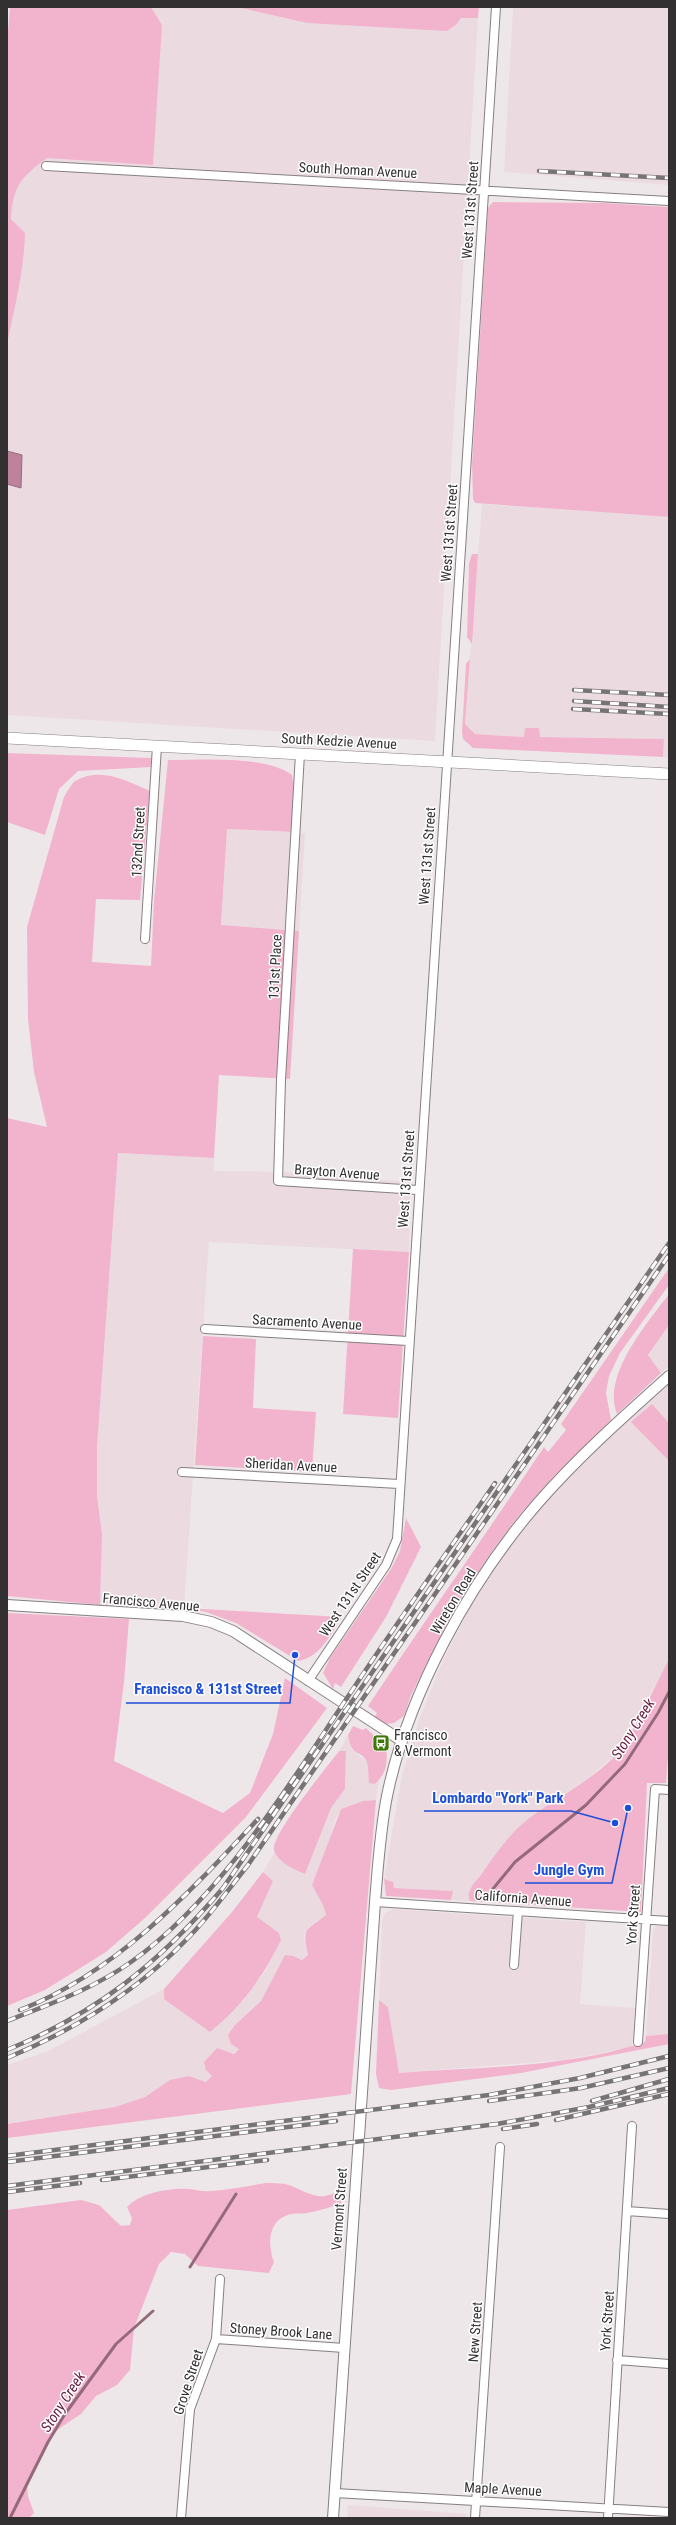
<svg xmlns="http://www.w3.org/2000/svg" width="676" height="2525" font-family="'Roboto Condensed',sans-serif">
<rect width="100%" height="100%" fill="#eee7e9"/>
<!-- built -->
<path fill="#ebdbe1" d="M151 7H237L307 23 456 25 461 18H478L435 741 7 715V155L162 25Z
M513 7H669V185L504 172Z
M482 504 669 517V758L663 757 664 739 539 737V728H525V737L475 734 465 724Z
M227 829 305 833 299 931 221 926Z
M118 1153 214 1158V1171L285 1172 410 1182 409 1252 209 1242 184 1608 100 1605 102 1534 97 1496V1447Z
M669 1325V1366L661 1373 648 1355Z
M669 1383V1423L652 1404 631 1422 669 1461V1659L657 1683 612 1758 588 1778 527 1820 475 1882 469 1895 470 1901 451 1900 452 1891 393 1888 392 1882 384 1879 402 1775 420 1717 444 1658 472 1604 506 1552 541 1506 579 1465Z
M348 1735 352 1749 367 1762 369 1783 375 1784 379 1780 376 1800 363 1801 341 1809 335 1820 328 1846 323 1905 326 1915 309 1926 304 1936 308 1955 302 1960 293 1956H285L261 2001 235 2025 239 2049 206 2070 212 2076 206 2082 189 2076 170 2080 145 2097 115 2107 7 2124V2065L48 2051 164 1989V1999L243 2001 265 1971 274 1954 279 1933 257 1918 273 1881 263 1872 275 1851 289 1866 305 1874 331 1808 345 1789 346 1751H339Z
M393 1909 586 1922 580 2004 635 2008 632 2047 564 2060 398 2073 388 2007 379 2000 382 1921 385 1913Z
M656 1926H669V2034L646 2036 653 1930Z
M348 2505 467 2514 466 2518H347Z"/>
<!-- green -->
<path fill="#f2b4cd" d="M10 7H151L162 25 153 165 47 158C21 177 13 186 11 219L25 233C24 271 15 306 7 344V44Z
M237 7H479L478 18H461L456 25 447 31 307 23Z
M493 202 605 203 669 207V517L475 503 473 499 472 464 488 208Z
M472 554H478L472 644 467 637 469 563Z
M470 659 465 724 475 734 524 737 525 728H539L540 737 664 739 663 757 473 748 463 739 462 732 466 664Z
M7 753 151 758V767L78 771 59 789 45 835 7 822Z
M168 760C202 760 265 755 292 775L295 793 293 832 227 829 221 925 299 931 290 1079 219 1075 214 1158 118 1153 97 1447V1496L102 1534 100 1605 7 1596V1118L47 1127 34 1072 28 1019 27 927 64 797C67 792 72 782 77 780 102 767 127 781 150 791L140 900 96 899 92 962 151 966 154 901Z
M353 1249 409 1252 398 1418 343 1414Z
M669 1268V1285L620 1353 609 1376 606 1393 611 1420 555 1475 520 1514 490 1554 455 1608 411 1695 404 1716 394 1723 386 1724 374 1718 377 1713 368 1706C426 1619 486 1534 544 1447L548 1452 566 1430 561 1424Z
M669 1294V1325L648 1355 661 1373 617 1414C601 1376 648 1322 669 1294Z
M203 1336 256 1339 253 1408 316 1412 312 1472 195 1465Z
M652 1404 669 1423V1461L631 1422Z
M406 1518 421 1547 386 1617 341 1687 335 1683 333 1689 323 1673 330 1658 391 1569 400 1551Z
M184 1608 342 1617C330 1635 321 1657 298 1661L236 1623 206 1612Z
M7 1613 129 1619 124 1682 114 1761 223 1813 250 1793 273 1734 285 1678 327 1708 246 1817 145 1918 106 1952 45 1990 7 2006Z
M669 1659V1744L666 1783H647L641 1912 470 1901C465 1892 475 1882 481 1875 494 1856 509 1834 528 1819 555 1799 587 1783 612 1759 632 1738 655 1686 669 1659Z
M353 1726 363 1730 366 1728 386 1747C388 1762 387 1773 375 1784L369 1783C368 1776 369 1767 366 1760 359 1749 352 1758 348 1735Z
M339 1751H346L345 1789 331 1808 305 1874C295 1870 277 1862 274 1850 271 1835 327 1767 339 1751Z
M376 1800 351 2094 7 2138V2124L115 2107 145 2097 170 2080 189 2076 206 2082 212 2076 206 2070 204 2062 217 2048 234 2054 239 2049 231 2044 228 2035 235 2025 261 2001 285 1955 293 1956 302 1960 308 1955C302 1926 306 1931 326 1915L323 1905 312 1885 341 1809 363 1801Z
M263 1872 273 1881 257 1917 279 1933 281 1940C263 1977 242 2006 210 2032L164 1999V1989L232 1912Z
M384 1879 393 1882 394 1888 453 1891 451 1900 386 1896Z
M379 2000 388 2007 399 2073C480 2067 567 2068 645 2042L646 2036 669 2034V2044L521 2073 391 2090 379 2088 376 2074Z
M266 2183C272 2183 279 2183 285 2184 306 2189 315 2204 338 2191L343 2193 341 2204C330 2207 318 2211 307 2213 302 2214 297 2213 292 2214 268 2218 267 2244 274 2262L269 2273 198 2266 185 2254 171 2252 159 2264 134 2328 130 2370 117 2385 96 2396 81 2414 54 2432 45 2447 27 2482 28 2496 34 2513 29 2518H7V2210L81 2200 99 2205 121 2226 130 2225 132 2218 127 2207C139 2193 171 2187 190 2189 197 2190 203 2192 211 2191 229 2190 248 2186 266 2183Z"/>
<!-- water -->
<path fill="#be839b" stroke="#946a7b" d="M7 451 22 455 21 488 7 484Z"/>
<g fill="none" stroke-linecap="round" stroke-linejoin="round">
<!-- stream -->
<path stroke="#946a7b" stroke-width="3" d="M492 1890 515 1862 586 1805 625 1764 658 1713 669 1692
M190 2267 236 2194
M10 2518 48 2442 65 2414 116 2344 153 2311"/>
<!-- minor casing -->
<g stroke="#867f82" stroke-width="10">
<path id="minor" d="M46 166 669 201
M300 754 281 1080 278 1181 418 1190
M145 939 157 746
M205 1329 408 1341
M182 1472 399 1484
M308 1681 386 1565 397 1539 496 7
M375 1902 669 1921
M514 1965 518 1911
M638 2042 655 1789 669 1790
M627 2211 669 2214
M216 2339 344 2348
M617 2360 669 2364
M335 2493 669 2512
M181 2518 190 2409 216 2339 220 2279
M475 2518 500 2147
M608 2518 632 2126"/>
</g>
<!-- tertiary casing -->
<g stroke="#867f82" stroke-width="12">
<path id="tertiary" d="M7 1605 183 1616 211 1622 233 1631 402 1741
M333 2518 375 1902C378 1866 380 1831 387 1796 408 1694 469 1583 537 1504 577 1458 623 1417 669 1376"/>
</g>
<!-- secondary casing -->
<g stroke="#867f82" stroke-width="12">
<path id="secondary" d="M7 738 669 774"/>
</g>
<!-- minor -->
<use href="#minor" stroke="#fff" stroke-width="8"/>
<!-- tertiary -->
<use href="#tertiary" stroke="#fff" stroke-width="10"/>
<!-- secondary -->
<use href="#secondary" stroke="#fff" stroke-width="11"/>
<!-- rail casing -->
<g stroke="#787475" stroke-width="4.5">
<path id="rail" d="M539 171 669 178
M574 690 669 695
M574 701 669 707
M573 709 669 714
M20 2010C117 1972 189 1893 258 1819
M7 2021C50 2004 93 1989 131 1962 221 1898 288 1786 349 1695 396 1624 446 1554 495 1483
M7 2050C99 2012 159 1963 223 1888L669 1243
M7 2058C74 2030 136 1992 186 1940 209 1917 228 1890 248 1865L669 1255
M489 2101 581 2088 669 2068
M592 2101 669 2079
M556 2120 669 2094
M503 2129 537 2124
M7 2156 489 2095 580 2078 669 2056
M7 2162 336 2121
M102 2180 267 2160
M7 2186 497 2124 589 2107 669 2088
M7 2192 80 2183"/>
</g>
<!-- rail -->
<use href="#rail" stroke="#fff" stroke-width="3" stroke-dasharray="9" stroke-linecap="butt"/>
</g>
<!-- icons -->
<defs>
<g id="bus-square" transform="scale(0.9)"><rect x="-9" y="-9" width="18" height="18" rx="4" fill="#407709" stroke="#fff"/><path d="M-5-6H5V4H4V6H2V4H-2V6H-4V4H-5ZM-3.5-4V0h7V-4ZM-3.5 1.2v1.5H-2V1.2ZM2 1.2v1.5H3.5V1.2Z" fill="#fff"/></g>
</defs>
<g fill-rule="evenodd">
<use href="#bus-square" x="381" y="1743"/>
</g>
<g text-anchor="middle" stroke-width="3" stroke-linejoin="round" paint-order="stroke">
<!-- street labels -->
<g font-size="14" fill="#333031" stroke="#fff">
<text transform="translate(358 170) rotate(3)" y="5">South Homan Avenue</text>
<text transform="translate(470 210) rotate(-86)" y="5">West 131st Street</text>
<text transform="translate(449 533) rotate(-86)" y="5">West 131st Street</text>
<text transform="translate(339 741) rotate(3)" y="5">South Kedzie Avenue</text>
<text transform="translate(138 842) rotate(-87)" y="5">132nd Street</text>
<text transform="translate(427 856) rotate(-86)" y="5">West 131st Street</text>
<text transform="translate(275 967) rotate(-87)" y="5">131st Place</text>
<text transform="translate(337 1172) rotate(4)" y="5">Brayton Avenue</text>
<text transform="translate(406 1179) rotate(-86)" y="5">West 131st Street</text>
<text transform="translate(307 1322) rotate(3)" y="5">Sacramento Avenue</text>
<text transform="translate(291 1465) rotate(3)" y="5">Sheridan Avenue</text>
<text transform="translate(350 1594) rotate(-56)" y="5">West 131st Street</text>
<text transform="translate(453 1601) rotate(-59)" y="5">Wireton Road</text>
<text transform="translate(151 1602) rotate(5)" y="5">Francisco Avenue</text>
<text transform="translate(523 1898) rotate(4)" y="5">California Avenue</text>
<text transform="translate(633 1915) rotate(-86)" y="5">York Street</text>
<text transform="translate(339 2209) rotate(-86)" y="5">Vermont Street</text>
<text transform="translate(607 2321) rotate(-86)" y="5">York Street</text>
<text transform="translate(281 2331) rotate(4)" y="5">Stoney Brook Lane</text>
<text transform="translate(475 2332) rotate(-86)" y="5">New Street</text>
<text transform="translate(188 2382) rotate(-72)" y="5">Grove Street</text>
<text transform="translate(503 2489) rotate(3)" y="5">Maple Avenue</text>
</g>
<!-- poi labels -->
<g font-size="14" fill="#333031" stroke="#fff" text-anchor="start">
<text x="394" y="1740">Francisco<tspan x="394" dy="16">&amp; Vermont</tspan></text>
</g>
<!-- water labels -->
<g font-size="15" font-style="italic" fill="#6a2346" stroke="#fff">
<text transform="translate(633 1729) rotate(-58)" y="5">Stony Creek</text>
<text transform="translate(63 2402) rotate(-57)" y="5">Stony Creek</text>
</g>
</g>
<!-- callouts -->
<path fill="none" stroke="#1d4ed8" stroke-width="1.5" d="M295 1655L290 1703H126M615 1823L571 1811H424M628 1808L612 1883H525"/>
<g fill="#1d4ed8" stroke="#fff" stroke-width="1.5">
<circle cx="295" cy="1655" r="4"/>
<circle cx="615" cy="1823" r="4"/>
<circle cx="628" cy="1808" r="4"/>
</g>
<g font-size="15" text-anchor="middle" font-weight="bold" fill="#1d4ed8" stroke="#fff" stroke-width="3" stroke-linejoin="round" paint-order="stroke">
<text x="208" y="1694">Francisco &amp; 131st Street</text>
<text x="498" y="1803">Lombardo "York" Park</text>
<text x="569" y="1875">Jungle Gym</text>
</g>
<!-- border -->
<rect width="676" height="2525" fill="none" stroke="#333031" stroke-width="16"/>
</svg>
